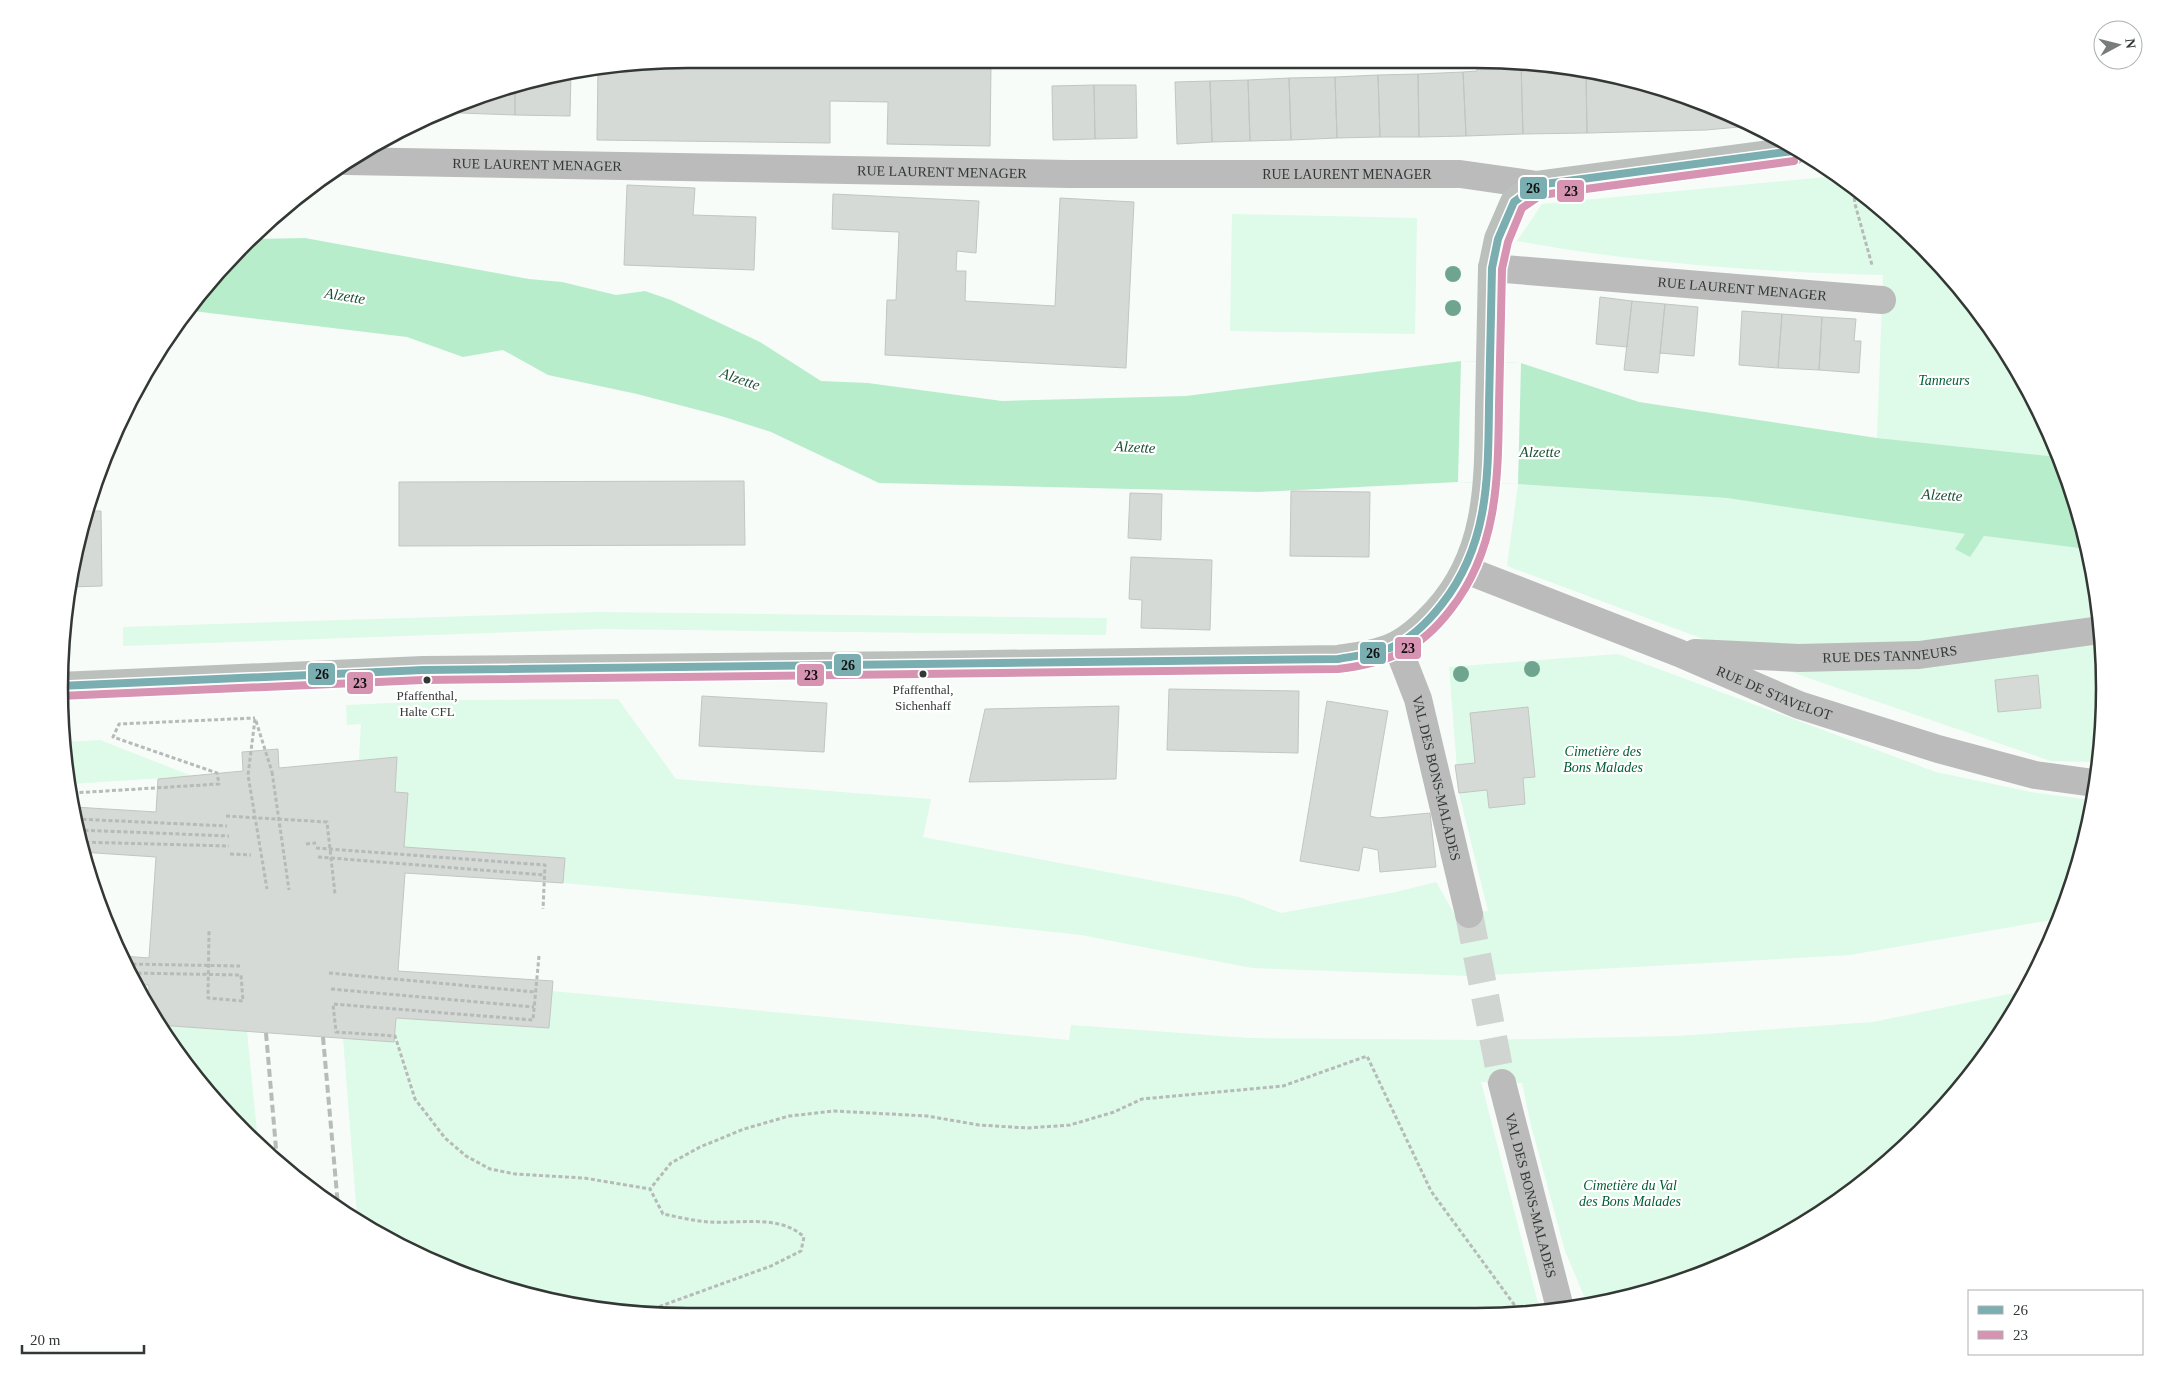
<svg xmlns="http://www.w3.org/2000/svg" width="2163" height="1375" font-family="'Times New Roman',serif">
<rect width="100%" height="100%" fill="#f7fcf9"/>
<!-- green -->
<path fill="#defae8" d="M1836 176 1858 189 1948 273 2020 373 2058 457 1877 438 1883 275C1761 272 1637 263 1517 241L1542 204Z
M1232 214 1417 218 1415 334 1230 331Z
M1518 484 1727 498 1966 534 1955 549 1984 536 2086 549 2099 606 2103 729 2097 762 2051 761 1811 679 1507 566Z
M598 612 1107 618 1106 635 600 629 123 646V627Z
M1618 654 1936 772 2031 792 2091 800 2083 851 2057 919 1850 955 1472 976 1252 968 1081 935 794 904 563 883 565 859 404 847 408 793 395 792 397 757 359 760 361 724 347 725 346 705 458 700 618 699 676 779 931 799 923 837 1239 897 1281 913 1396 892 1436 882 1455 915 1488 911 1459 793 1449 667Z
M100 740 192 776 72 784 66 742Z
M136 984 149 985 148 1006Z
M552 991 1069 1040 1071 1025 1249 1038 1483 1040 1677 1036 1873 1022 2024 991 1974 1070 1890 1160 1790 1232 1638 1295 1587 1303 1565 1251 1531 1125 1522 1083 1481 1082 1540 1311 1517 1315 606 1311 447 1268 357 1216 343 1038 396 1018 549 1028Z
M159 1025 247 1031 258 1142 215 1102 165 1037Z"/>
<!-- water -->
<path fill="#b8edcc" d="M305 238 529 279 562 282 616 295 645 291 671 300 760 342 821 381 868 383 1002 401 1186 396 1461 361 1521 363 1639 402 1877 438 2058 457 2071 486 2086 549 1984 536 1970 557 1955 549 1965 534 1727 498 1518 484 1458 482 1259 492 879 483 771 432 721 416 637 394 548 375 503 350 463 357 407 337 185 310 247 239Z"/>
<!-- pier -->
<path fill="#f7fcf9" d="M1461 361 1521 363 1518 484 1458 482Z"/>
<!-- building -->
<path fill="#d5dad7" stroke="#c2c6c3" d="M605 64H991L990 146 887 144 888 102 830 101V143L597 140 598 66Z
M1477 64H1521L1523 134 1466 136 1463 72 1477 71Z
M1521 64H1557L1586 72 1587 133 1523 134Z
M571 72 570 116 515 115V85Z
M1463 72 1466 136 1419 137 1418 74Z
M1418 74 1419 137H1380L1378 75Z
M1378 75 1380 137 1337 138 1335 77Z
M1586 76H1600L1716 107 1750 126 1706 130 1587 133Z
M1335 77 1337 138 1291 140 1289 78Z
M1289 78 1291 140 1250 141 1248 80Z
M1248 80 1250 141 1212 142 1210 81Z
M1210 81 1212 142 1177 144 1175 82Z
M515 85V115L460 113 461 104 486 92Z
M1094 85 1095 139 1053 140 1052 86Z
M1094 85H1136L1137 138 1095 139Z
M461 104 460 113H443Z
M627 185 695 188 693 215 756 217 754 270 624 265Z
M833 194 979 201 976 253 957 251 956 271H966L965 301 1055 306 1060 198 1134 202 1126 368 885 355 887 300H896L899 232 832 229Z
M1600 297 1632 301 1627 347 1596 344Z
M1632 301 1665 304 1658 373 1624 370Z
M1665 304 1698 307 1694 356 1660 353Z
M1742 311 1782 314 1778 368 1739 365Z
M1782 314 1822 317 1819 370 1778 368Z
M1822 317 1856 319 1854 341H1861L1859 373 1819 370Z
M744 481 745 545 399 546V482Z
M1291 491 1370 492 1369 557 1290 556Z
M1130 493 1162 494 1161 540 1128 538Z
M85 511H101L102 586 69 587 71 565Z
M1131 557 1212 560 1210 630 1141 628 1142 600 1129 599Z
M2038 675 2041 708 1998 712 1995 680Z
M1169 689 1299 691 1298 753 1167 750Z
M702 696 827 703 824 752 699 746Z
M1327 701 1388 711 1370 816 1378 818 1430 813 1436 867 1380 872 1378 850 1363 847 1359 871 1300 861Z
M1119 706 1116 779 969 782 985 709Z
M1528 707 1535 777 1523 778 1525 804 1489 808 1487 790 1459 793 1455 765 1475 763 1470 713Z
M278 749 279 768 397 757 395 792 408 793 404 847 565 858 563 883 405 873 398 971 553 981 549 1028 396 1018 394 1042 159 1025 148 1006 149 985 136 984 122 956 149 958 156 857 81 852 74 807 156 812 158 779 243 771 242 752Z"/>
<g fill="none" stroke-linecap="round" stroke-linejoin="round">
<!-- minor-tunnel -->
<path stroke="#d0d5d2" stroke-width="28" stroke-dasharray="28 14" stroke-linecap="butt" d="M1469 914 1502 1083"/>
<!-- path -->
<path stroke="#b6bab8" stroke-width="3" stroke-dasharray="4 2.5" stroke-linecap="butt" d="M1853 185 1855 204 1872 265
M255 719 248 775 267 889
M256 721 272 772
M272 772 289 890
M73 793 219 784 217 773 113 737 119 724 255 718
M226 816 327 822 335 894
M76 819 227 826
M78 830 229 836
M79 842 229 846
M306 844 316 843
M316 848 545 865 543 909
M230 854 251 855
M318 857 544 875
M539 956 533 1020 333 1004 336 1032 395 1036 415 1099 445 1138 466 1156 490 1169 515 1174 584 1178 650 1189
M126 964 240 966
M131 973 241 975 243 1001 208 998 209 930
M329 973 535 992
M331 989 534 1007
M647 1311 771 1266 801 1251 804 1237C780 1214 739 1224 709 1222 694 1221 678 1217 663 1214L650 1189 671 1163 700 1147 744 1129 789 1116 834 1111 927 1116 979 1125 1028 1128 1070 1125 1114 1112 1142 1099 1283 1086 1367 1056 1431 1191 1521 1314"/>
<!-- minor -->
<g stroke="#babbba" stroke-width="28">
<path id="s1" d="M346 161 1069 174H1460L1537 185"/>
<path id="s2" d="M1492 268 1882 300"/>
<path id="s3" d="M1466 570 1679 653 1799 705 1938 749 2035 775 2094 783"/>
<path id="s4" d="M1397 645 1418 699 1469 914"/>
<path id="s5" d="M1695 653 1799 658 1919 655 2100 630"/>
<path id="s6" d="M1502 1083 1560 1308"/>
</g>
<!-- major -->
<path stroke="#bbc0bd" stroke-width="28" d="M59 686 423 670 922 665 1338 659C1358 656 1378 654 1396 645 1412 637 1426 623 1437 611 1490 553 1488 481 1489 408 1490 361 1491 315 1492 268L1498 239 1514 202 1537 185 1793 151"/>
<!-- rail -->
<path stroke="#b7bbb9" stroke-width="4" stroke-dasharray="8 4" stroke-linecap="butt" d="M266 1033 277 1160
M323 1037 338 1206"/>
<!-- bus-1 casing -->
<g stroke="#fff" stroke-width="11">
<path id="bus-1" d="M59 686 423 670 1338 659C1355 656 1373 654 1390 648 1411 639 1428 622 1442 604 1489 544 1488 478 1489 405 1490 359 1491 314 1492 268L1498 239 1514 202 1537 185 1793 151"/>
</g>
<!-- bus-2 casing -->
<g stroke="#fff" stroke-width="11">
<path id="bus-2" d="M60 696 423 680 1338 669C1388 663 1420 650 1451 609 1498 549 1498 478 1499 406 1500 360 1501 315 1502 269L1508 242 1522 208 1541 195 1794 161"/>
</g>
<!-- bus-1 -->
<use href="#bus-1" stroke="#7baeb1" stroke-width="8"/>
<!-- bus-2 -->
<use href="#bus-2" stroke="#d793b2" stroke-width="8"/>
</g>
<!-- trees -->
<g fill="#6fa58e">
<circle cx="1453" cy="274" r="8"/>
<circle cx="1453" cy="308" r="8"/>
<circle cx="1532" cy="669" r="8"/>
<circle cx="1461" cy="674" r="8"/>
</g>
<!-- markers -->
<g fill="#333835" stroke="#fff" stroke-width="2">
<circle cx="923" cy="674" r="4.5"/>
<circle cx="427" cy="680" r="4.5"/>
</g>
<g text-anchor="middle" stroke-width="4.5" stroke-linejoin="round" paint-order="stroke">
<!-- bus labels -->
<g font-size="13" fill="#333835" stroke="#fff">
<text x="923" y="694">Pfaffenthal,<tspan x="923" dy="16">Sichenhaff</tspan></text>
<text x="427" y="700">Pfaffenthal,<tspan x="427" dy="16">Halte CFL</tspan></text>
</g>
<!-- street labels -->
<g font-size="14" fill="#333835" stroke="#fff">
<text dy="5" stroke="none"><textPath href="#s1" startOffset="191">RUE LAURENT MENAGER</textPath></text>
<text dy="5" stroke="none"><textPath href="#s1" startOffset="596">RUE LAURENT MENAGER</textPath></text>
<text dy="5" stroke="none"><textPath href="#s1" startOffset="1001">RUE LAURENT MENAGER</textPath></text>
<text dy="5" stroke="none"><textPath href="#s2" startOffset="251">RUE LAURENT MENAGER</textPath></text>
<text dy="5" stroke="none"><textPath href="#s5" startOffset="195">RUE DES TANNEURS</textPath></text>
<text dy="5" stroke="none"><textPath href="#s3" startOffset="332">RUE DE STAVELOT</textPath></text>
<text dy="5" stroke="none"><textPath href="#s4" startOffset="139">VAL DES BONS-MALADES</textPath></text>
<text dy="5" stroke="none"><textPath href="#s6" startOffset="116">VAL DES BONS-MALADES</textPath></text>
</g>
<!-- park labels -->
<g font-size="14" font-style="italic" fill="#005e36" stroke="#fff">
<text x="1944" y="385">Tanneurs</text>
<text x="1603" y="756">Cimetière des<tspan x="1603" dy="16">Bons Malades</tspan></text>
<text x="1630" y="1190">Cimetière du Val<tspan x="1630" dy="16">des Bons Malades</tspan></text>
</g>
<!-- water labels -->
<g font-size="15" font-style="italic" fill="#1b5134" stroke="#fff">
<text transform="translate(345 296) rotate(9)" y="5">Alzette</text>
<text transform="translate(740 379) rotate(19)" y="5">Alzette</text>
<text transform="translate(1135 447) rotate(3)" y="5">Alzette</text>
<text x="1540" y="457">Alzette</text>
<text transform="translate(1942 495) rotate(3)" y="5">Alzette</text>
</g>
</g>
<!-- crop -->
<path d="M0 0H2163V1375H0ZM688 68H1476A620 620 0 0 1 2096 688V688A620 620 0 0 1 1476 1308H688A620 620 0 0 1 68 688V688A620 620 0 0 1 688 68Z" fill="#fff" fill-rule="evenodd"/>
<path fill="none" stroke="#333835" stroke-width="2.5" d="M688 68H1476A620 620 0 0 1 2096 688V688A620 620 0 0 1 1476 1308H688A620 620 0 0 1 68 688V688A620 620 0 0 1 688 68Z"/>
<g stroke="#fff" stroke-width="2">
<rect x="1519" y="176" width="29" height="24" rx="5" fill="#7baeb1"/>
<rect x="1556" y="179" width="29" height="24" rx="5" fill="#d793b2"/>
<rect x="1394" y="636" width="28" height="24" rx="5" fill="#d793b2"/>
<rect x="1359" y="641" width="28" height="24" rx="5" fill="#7baeb1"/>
<rect x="833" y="653" width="29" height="24" rx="5" fill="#7baeb1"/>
<rect x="307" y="662" width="29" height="24" rx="5" fill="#7baeb1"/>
<rect x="796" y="663" width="29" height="24" rx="5" fill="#d793b2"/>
<rect x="346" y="671" width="28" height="24" rx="5" fill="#d793b2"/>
</g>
<g font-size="14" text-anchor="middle" font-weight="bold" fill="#111">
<text x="1533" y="193">26</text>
<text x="1571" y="196">23</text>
<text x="1408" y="653">23</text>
<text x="1373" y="658">26</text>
<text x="848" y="670">26</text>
<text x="322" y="679">26</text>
<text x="811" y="680">23</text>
<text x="360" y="688">23</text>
</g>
<!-- legend -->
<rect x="1968" y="1290" width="175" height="65" fill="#ffffff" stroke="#adafae"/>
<rect x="1978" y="1306" width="25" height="8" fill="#7baeb1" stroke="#adafae"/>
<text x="2013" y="1315" font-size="15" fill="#333835">26</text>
<rect x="1978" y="1331" width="25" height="8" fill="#d793b2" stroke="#adafae"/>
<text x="2013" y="1340" font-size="15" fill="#333835">23</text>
<!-- north arrow -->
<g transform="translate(2118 45) rotate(83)"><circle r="24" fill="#ffffff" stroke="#adafae"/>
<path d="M0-4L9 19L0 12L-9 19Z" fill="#787d7a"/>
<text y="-8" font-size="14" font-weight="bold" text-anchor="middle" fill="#333835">N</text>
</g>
<!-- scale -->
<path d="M22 1345v8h122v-8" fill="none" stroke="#333835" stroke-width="2.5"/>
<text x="30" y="1345" font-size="15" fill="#333835" stroke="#ffffff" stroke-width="4" paint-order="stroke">20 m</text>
</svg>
